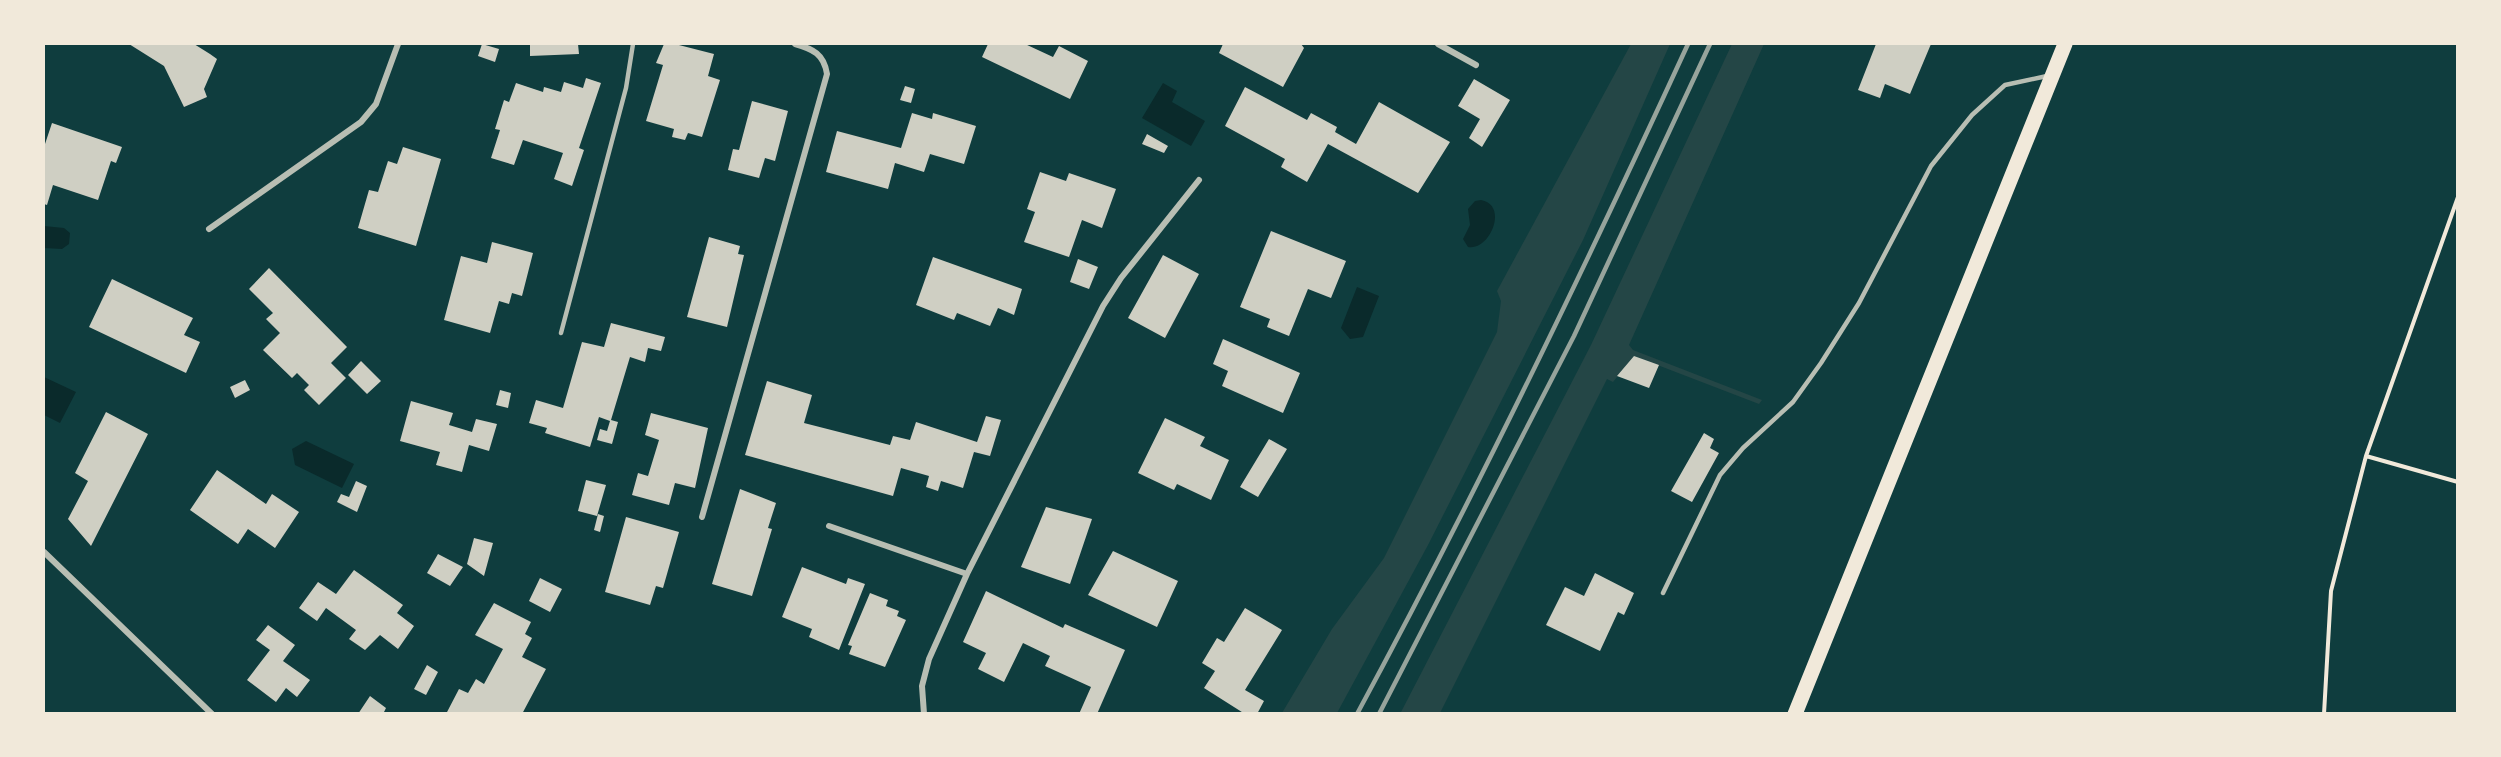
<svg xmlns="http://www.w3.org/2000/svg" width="2501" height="757" font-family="Roboto,sans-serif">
<rect width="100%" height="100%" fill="#0f3d3e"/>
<!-- green -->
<path fill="#244646" d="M1631 44H1670L1583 240 1428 545 1337 713H1282L1332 629 1384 558 1497 332 1501 301 1497 291Z
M1732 44H1764L1629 345 1633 350 1762 400 1759 404 1634 356 1613 382 1607 379 1440 713 1400 714 1591 345Z"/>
<!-- water -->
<path fill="#0a2a2b" d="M1163 83 1177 91 1172 102 1205 121 1191 146 1142 118Z
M1481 200C1509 205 1490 251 1468 247L1463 239 1470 225 1468 209 1475 201Z
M44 226 64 228 70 233 69 244 62 249 44 248Z
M1357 287 1379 296 1363 337 1350 339 1341 328Z
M44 377 76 392 60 423 44 415Z
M306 441 354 464 342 488 295 465 292 449Z"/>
<!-- building -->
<path fill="#cfcfc3" d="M129 44H194L210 54 217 59 204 89 207 97 184 107 164 66Z
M482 44 499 49 495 62 478 56Z
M530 44H578L579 54 530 56Z
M664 44H675L714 54 708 76 720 80 702 137 688 133 685 140 672 137 674 129 646 121 663 65 656 63Z
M988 44H1025L1053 57 1059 46 1088 61 1070 99 982 57Z
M1223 44H1301L1304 48 1283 87 1219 53Z
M1876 44H1931L1910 94 1885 84 1880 98 1858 90Z
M586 78 601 83 579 148 584 150 572 186 554 179 563 153 523 140 514 165 491 158 500 130 495 129 504 100 509 102 516 83 543 92 544 87 561 92 564 82 583 88Z
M1474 79 1510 100 1482 147 1469 138 1480 119 1458 106Z
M905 86 915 89 911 103 900 100Z
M1245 87 1307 120 1311 113 1337 127 1335 132 1356 144 1379 102 1450 142 1418 193 1328 144 1307 182 1281 167 1285 159 1225 126Z
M752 101 788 111 775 161 765 158 759 178 728 170 733 149 739 150Z
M912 113 932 119 933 113 976 126 964 164 930 154 924 172 895 163 888 189 826 172 837 131 901 148Z
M52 123 122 147 116 163 111 161 98 200 53 185 47 205 44 204V147Z
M1147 134 1168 146 1164 153 1142 144Z
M403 147 441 159 416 246 358 228 369 190 378 192 388 161 397 164Z
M1040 172 1066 181 1069 173 1116 189 1102 228 1082 220 1069 257 1024 242 1035 212 1027 209Z
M1271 231 1346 261 1331 298 1308 289 1289 336 1267 327 1270 319 1240 307Z
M709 237 740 246 738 254 744 255 727 327 687 317Z
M492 242 533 253 522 296 512 293 509 304 499 301 490 333 444 320 461 256 487 263Z
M1163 255 1199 274 1165 338 1128 318Z
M933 257 1022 289 1014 315 998 308 990 326 957 313 954 320 916 305Z
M1078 259 1098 267 1089 289 1070 282Z
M269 268 347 347 331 363 346 378 319 405 304 390 309 385 297 373 292 378 263 350 280 333 266 319 273 313 249 289Z
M112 279 193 318 184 335 200 342 186 373 89 327Z
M611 323 665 337 661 351 648 348 645 362 630 357 611 420 618 422 612 444 597 440 600 429 607 431 610 421 599 417 590 447 545 433 547 428 529 423 536 400 563 408 582 342 604 347Z
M1223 339 1300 373 1283 413 1222 386 1228 371 1213 364Z
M1634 356 1659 365 1649 388 1617 376Z
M361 361 381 381 367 394 348 375Z
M245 380 250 390 235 398 230 387Z
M767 381 812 395 804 423 890 445 893 436 910 440 916 422 977 442 986 416 1001 420 990 456 974 452 963 488 941 481 938 491 926 487 929 476 901 468 893 496 745 455Z
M500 390 511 393 508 408 496 405Z
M411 401 453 413 449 425 472 432 476 419 497 424 489 451 469 445 462 472 436 465 440 452 400 441Z
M106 412 148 434 91 546 68 519 88 481 75 473Z
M651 413 708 428 695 488 675 483 669 505 632 495 638 473 648 476 659 440 645 435Z
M1165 418 1205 437 1200 446 1229 460 1211 500 1177 484 1174 490 1138 473Z
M1704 433 1714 439 1710 448 1719 453 1692 502 1671 491Z
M1269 439 1287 449 1258 497 1240 487Z
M217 470 266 504 272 494 299 512 275 548 248 529 238 544 190 510Z
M586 480 606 485 597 516 578 511Z
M356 481 367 486 357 512 337 502 341 494 349 497Z
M740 489 776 503 768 528 772 529 752 596 712 584Z
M1046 507 1092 519 1070 584 1021 567Z
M598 514 604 516 600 532 594 530Z
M626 517 679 532 663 588 656 586 650 605 605 592Z
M474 538 493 543 484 576 467 564Z
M1113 551 1178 581 1157 627 1088 595Z
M438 554 463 567 450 586 427 573Z
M802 567 846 584 848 578 865 584 839 650 809 637 812 629 782 617Z
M354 570 403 605 397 613 414 626 398 649 380 635 365 650 349 639 356 630 326 608 317 621 299 608 318 582 336 594Z
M1595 573 1634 593 1624 615 1618 612 1600 651 1546 625 1565 587 1584 596Z
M540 578 562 589 550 612 529 601Z
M986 591 1063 628 1065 624 1125 650 1097 714H1079L1091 687 1045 666 1050 656 1023 643 1004 682 978 669 986 653 963 642Z
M870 593 888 600 886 606 899 611 897 616 906 620 885 667 849 654 852 646 848 645Z
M494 603 531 622 525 634 532 638 522 657 546 669 522 714H446L459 689 468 693 476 679 484 684 503 649 475 635Z
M1245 608 1282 630 1245 690 1264 701 1257 714H1245L1204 688 1215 671 1202 663 1217 638 1224 642Z
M268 625 295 645 283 661 310 680 297 697 286 688 276 702 247 680 270 650 256 640Z
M427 665 438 672 426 695 414 689Z
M370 696 386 708 383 714H358Z"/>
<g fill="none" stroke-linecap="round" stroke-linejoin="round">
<!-- path -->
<path stroke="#f1e9da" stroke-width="4" d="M2366 456 2458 482
M2324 714 2331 591 2366 456 2458 197"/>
<!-- service -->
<path stroke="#b8beb3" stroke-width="4.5" d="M561 333 626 88 633 44
M1663 593 1720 475 1743 448 1793 402 1821 363 1859 303 1931 166 1972 115 2005 85 2047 76"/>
<!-- minor -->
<path stroke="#b8beb3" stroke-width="6" d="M1438 44 1476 65
M209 229 361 122 376 104 398 44
M702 517 827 74C824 54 813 49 795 44
M829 526 967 574
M44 552 212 714
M924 714 922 686 929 659 967 574 1103 306 1121 278 1199 180"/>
<!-- primary -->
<path stroke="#f1e9da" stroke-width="15" d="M1795 714 2065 44"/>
<!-- rail -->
<path stroke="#97a49c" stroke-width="4.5" d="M1357 714C1476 494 1584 270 1688 44
M1379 714 1574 336 1710 44"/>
</g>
<!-- border -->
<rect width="2501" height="757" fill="none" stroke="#f1e9da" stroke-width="90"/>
</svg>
